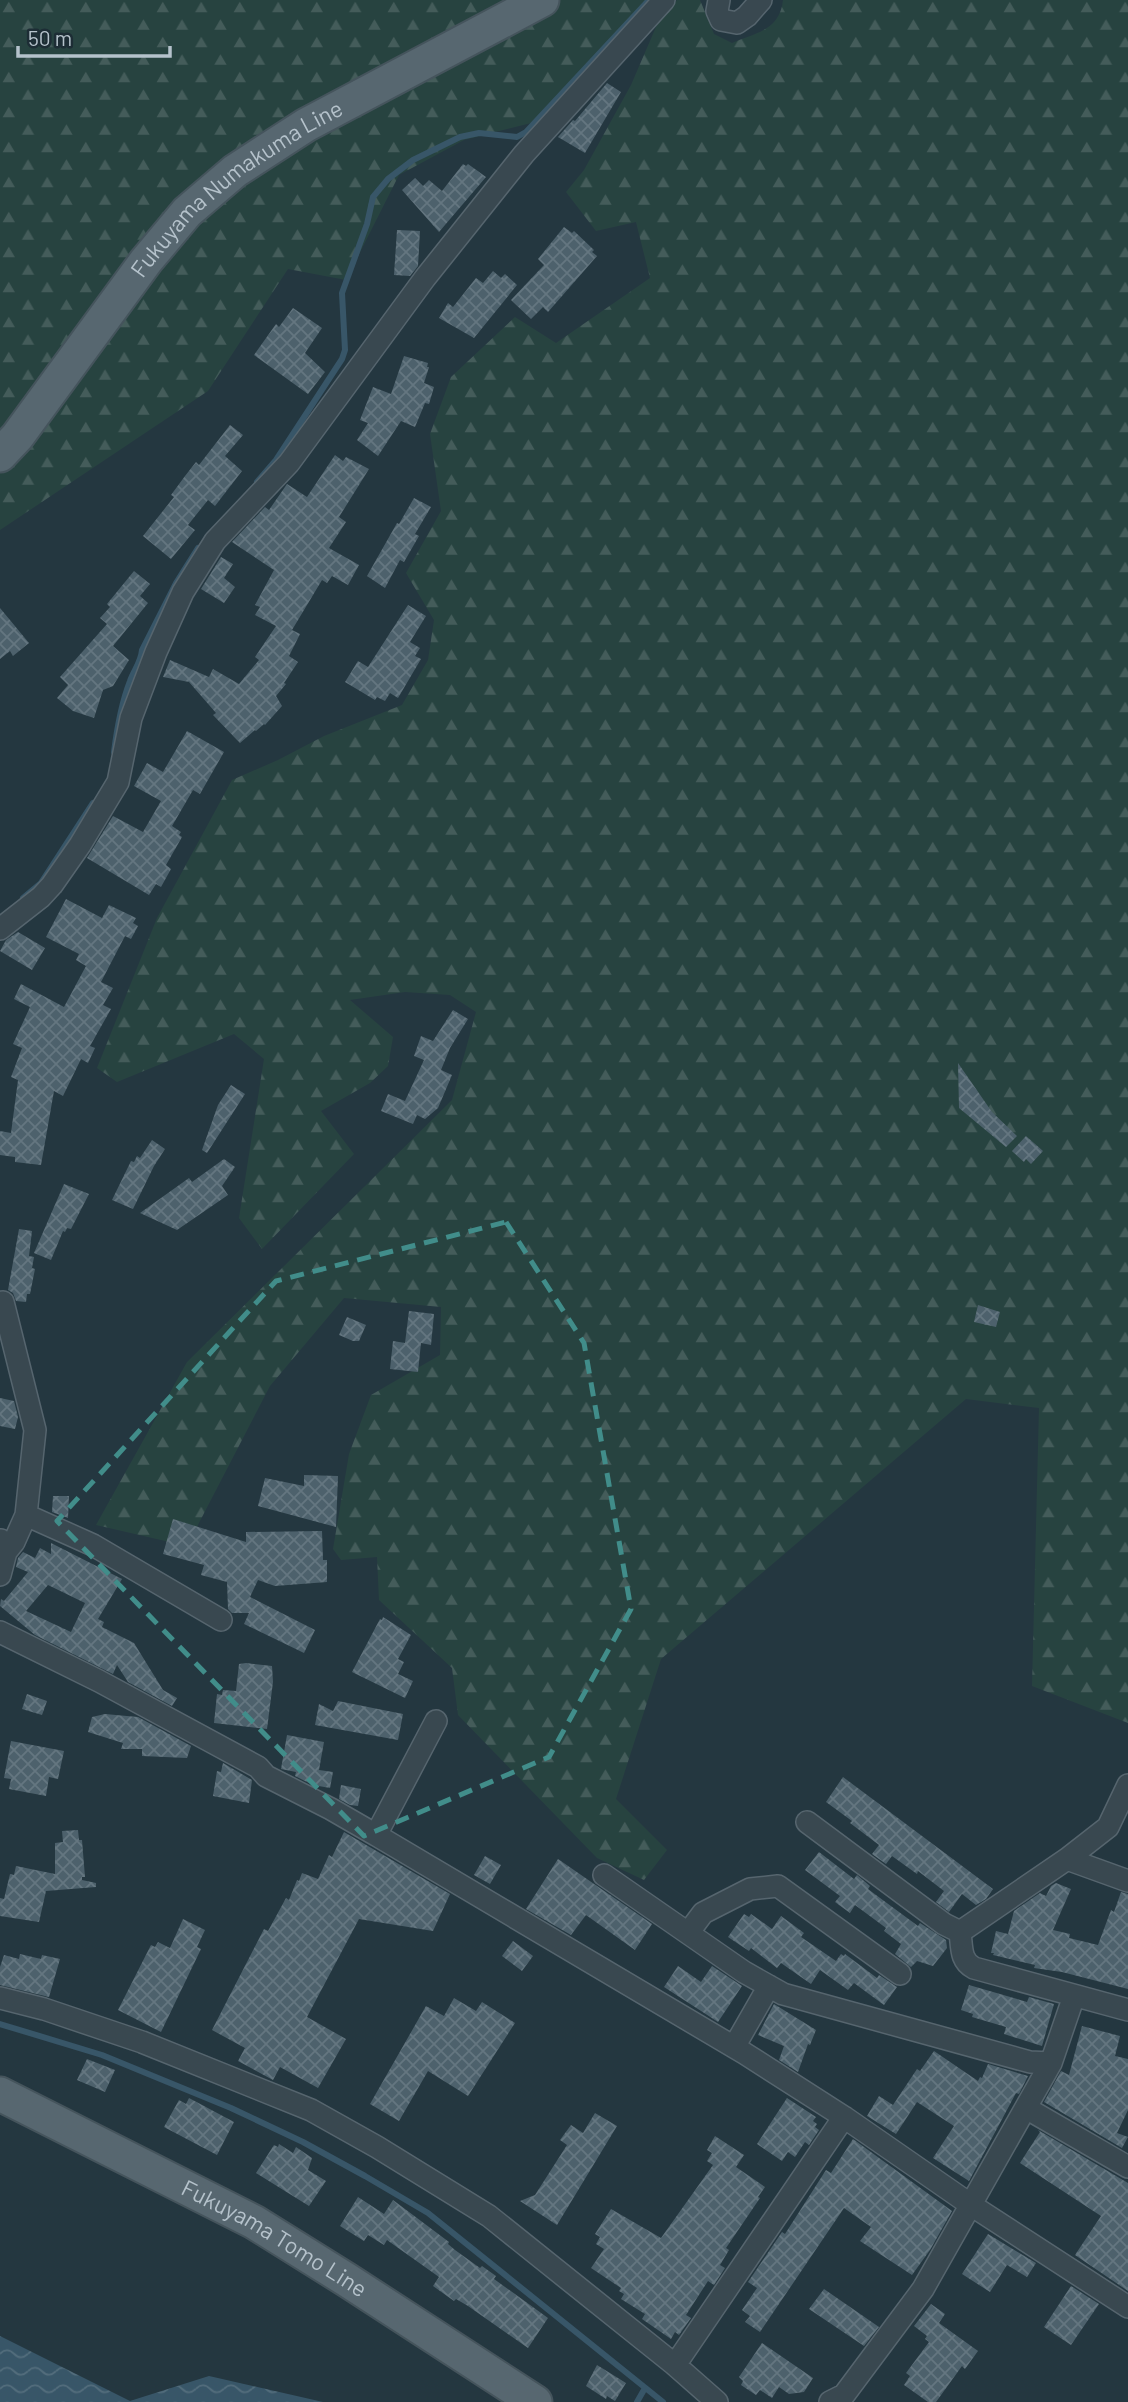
<svg xmlns="http://www.w3.org/2000/svg" width="1128" height="2402" font-family="Barlow,sans-serif">
<defs>
<pattern id="forest-firs" width="22" height="20" patternUnits="userSpaceOnUse" patternTransform="scale(1.75)"><rect width="22" height="20" fill="#274340"/><path d="M5 1l3.5 6h-7zM16 11l3.5 6h-7z" fill="#445c5a"/></pattern>
<pattern id="water-waves" width="16" height="10" patternUnits="userSpaceOnUse" patternTransform="scale(1.75)"><rect width="16" height="10" fill="#385668"/><path d="M0 5q4-4 8 0t8 0" fill="none" stroke="#536d7c"/></pattern>
<pattern id="building-cross-hatch" width="8" height="8" patternUnits="userSpaceOnUse" patternTransform="scale(1.75)"><rect width="8" height="8" fill="#4d616c"/><path d="M0 0l8 8M0 8l8-8" fill="none" stroke="#647680"/></pattern>
</defs>
<rect width="100%" height="100%" fill="#243740"/>
<!-- forest -->
<path fill="url(#forest-firs)" d="M0 0H654L531 123 464 140 399 175 346 280 288 269 208 391 0 530Z
M677 0H700L714 34 732 43C756 33 780 30 783 0H1128V1723L1032 1686 1039 1408 966 1399 661 1659 616 1799 667 1850 644 1880 597 1858 458 1715 452 1668 379 1600 377 1557 341 1560 333 1549 349 1454 371 1395 440 1355 441 1307 344 1298 270 1386 187 1546 96 1525 187 1362 452 1100 476 1012 450 995 405 992 350 1000 393 1037 388 1066 370 1083 321 1111 354 1154 262 1249 239 1218 264 1059 234 1034 117 1082 97 1068 157 918 232 780 278 760 324 736 402 705 428 660 434 620 406 573 441 511 430 434 451 377 515 317 556 343 650 278 636 222 596 231 566 192 584 170 631 85 659 20Z"/>
<!-- water -->
<path fill="url(#water-waves)" d="M0 2336 130 2401 209 2376 323 2402H0Z"/>
<g fill="none" stroke-linecap="round" stroke-linejoin="round">
<!-- stream -->
<path stroke="#385668" stroke-width="6" d="M257 482 276 460 342 359 345 350 342 293 367 224 373 197 388 179 413 160 460 137 479 133 517 137 526 132 649 0
M114 752C117 728 121 704 130 681 134 670 141 662 142 650L176 583 198 548
M23 898 41 883 93 803
M0 2024 102 2055 231 2108 303 2142 365 2176 428 2213 663 2402
M637 2402 645 2388"/>
</g>
<!-- building -->
<path fill="url(#building-cross-hatch)" fill-rule="evenodd" d="M607 83 621 92 585 153 558 137 573 120 575 121Z
M463 164 466 166 468 164 486 177 439 232 402 190 415 178 423 186 429 180 442 191Z
M564 227 572 233 574 231 594 250 592 252 597 256 548 312 543 307 531 319 511 300 544 265 538 259Z
M397 230 420 231 418 266 410 276 394 275Z
M493 271 501 278 505 274 517 285 474 338 439 318 448 303 453 307 476 278 483 283Z
M293 308 322 328 305 353 325 372 308 394 254 355 276 324 279 327Z
M404 356 428 363 427 367H429L424 383 434 387 429 404 425 403 415 427 401 421 378 456 357 440 368 423 360 420 373 387 391 394Z
M230 425 243 435 225 456 242 471 215 506 208 500 188 525 195 530 171 559 143 536 174 497 171 495 185 476 196 462 199 465Z
M335 455 343 461 346 457 369 469 339 517 346 522 329 548 359 565 348 585 332 576 327 583 322 580 292 630 300 634 289 656 298 662 284 683 286 684 276 696 282 706 265 725 264 724 256 731 255 730 240 743 213 715 216 713 189 682 163 677 170 660 209 677 213 669 239 684 259 660 255 657 276 626 255 615 260 607 255 605 274 570 232 542 265 507 269 510 287 484 307 497Z
M414 498 431 507 415 534 419 536 404 562 400 560 385 588 367 576 397 523 399 524Z
M221 557 233 564 224 578 235 587 224 603 201 589Z
M134 571 150 584 140 596 148 603 113 646 129 660 113 686 103 690 94 718 73 711 57 698 68 685 60 677 107 624 100 618 110 607 107 604Z
M408 605 426 616 410 642 420 648 415 656 421 659 398 698 390 693 385 701 377 697 375 700 345 682 358 661 368 667Z
M0 608 29 643 13 656 10 651 0 659Z
M187 731 224 752 200 794 193 790 172 826 181 832 179 835 182 837 166 865 171 869 161 887 156 884 149 895 87 858 113 816 143 832 161 801 134 786 147 763 163 772Z
M66 899 102 918 109 905 136 918 133 923 138 926 131 939 125 936 101 982 113 988 103 1005 111 1009 90 1046 95 1048 88 1063 81 1059 63 1096 54 1091 41 1165 15 1162V1157L0 1155V1131L11 1133 18 1080 11 1077 22 1048 13 1044 30 1007 14 999 21 984 64 1007 86 966 76 960 79 954 46 937Z
M18 932 45 948 32 970 0 951 6 940Z
M453 1010 468 1019 450 1048 441 1070 452 1075 438 1108 425 1119 417 1115 413 1124 381 1111 388 1094 405 1101 424 1060 414 1056 421 1036 433 1041Z
M958 1063 992 1112 1017 1136 1006 1147 959 1108Z
M231 1085 245 1094 207 1153 202 1150 218 1105Z
M1026 1136 1043 1151 1031 1164 1026 1159 1024 1162 1012 1151Z
M152 1140 165 1149 154 1166 133 1209 112 1200 131 1161 134 1162 137 1156 140 1158Z
M224 1159 235 1167 222 1186 228 1195 177 1230 140 1213 189 1178 192 1182Z
M64 1184 89 1194 71 1229 67 1228 65 1232 63 1231 51 1260 34 1253Z
M19 1229 32 1231 29 1256 34 1257 32 1268 35 1269 30 1294H27L26 1302 16 1301 13 1293 8 1290Z
M978 1305 1000 1312 996 1327 974 1322Z
M409 1311 434 1314 431 1345 421 1343 418 1372 390 1369 393 1341 405 1343Z
M347 1317 366 1325 359 1341H353L339 1335Z
M0 1398 14 1401 18 1417 15 1429 0 1426Z
M304 1475 338 1476 336 1527 258 1506 265 1478 304 1486Z
M53 1496H69L68 1518 52 1512Z
M173 1519 246 1542V1532L322 1531 323 1560H327V1582L275 1586 258 1580 250 1597 315 1630 304 1653 244 1624 249 1613H232L228 1609 227 1582 201 1575 204 1565 163 1554Z
M51 1543 122 1579 98 1619 104 1622 102 1627 134 1643 163 1690 177 1698 172 1706 128 1682 117 1665 113 1674 35 1635 0 1606 1 1599 4 1601 28 1572 16 1567 18 1558 23 1552 35 1558 40 1548 51 1554ZM48 1585 85 1603 71 1632 26 1611Z
M383 1617 411 1635 398 1659 404 1662 398 1674 413 1681 405 1698 352 1672 380 1619 382 1620Z
M246 1663 272 1666 273 1682 267 1729 214 1723 217 1694 222 1695 223 1690 236 1691 239 1664Z
M27 1694 47 1701 42 1715 22 1709Z
M338 1701 403 1714 398 1740 315 1725 319 1704 333 1711Z
M105 1714 138 1717 191 1746 187 1758 142 1756V1749H121L123 1743 88 1732 92 1717Z
M287 1735 324 1742 319 1770 333 1772 330 1788 313 1785 295 1776 296 1772 281 1769Z
M11 1741 64 1751 58 1779 49 1777 46 1796 9 1789 11 1779 4 1778Z
M223 1763 252 1780 249 1803 213 1796 217 1771 221 1772Z
M843 1777 993 1889 986 1899 976 1905 962 1894 949 1912 936 1902 944 1891 918 1871 917 1874 892 1856 886 1864 872 1854 879 1845 850 1823 852 1821 826 1802Z
M341 1785 361 1789 358 1806 350 1805 339 1799Z
M78 1830 79 1840H82L85 1877H82V1880L96 1883V1887L46 1891 39 1922 0 1916V1898L4 1899 10 1874 14 1875 16 1866 55 1874V1843L63 1842 62 1831Z
M344 1832 450 1894 433 1931 359 1919 307 2017 346 2039 318 2088 280 2067 273 2080 238 2061 245 2048 212 2030 264 1929 268 1931 286 1898 289 1900 297 1880 299 1881 302 1873 318 1879 329 1855 332 1857Z
M819 1852 854 1879 857 1875 870 1886 868 1889 876 1895 918 1926 920 1923 946 1940 947 1948 933 1966 917 1961 911 1967 895 1954 901 1944 884 1931 886 1928 855 1905 850 1913 835 1902 840 1896 805 1870Z
M485 1856 501 1865 490 1884 474 1875Z
M558 1859 652 1924 635 1950 586 1915 571 1935 526 1909Z
M1056 1883 1071 1889 1053 1930 1070 1934 1069 1938 1098 1945 1111 1910 1114 1912 1121 1892 1128 1894V1989L1062 1972 1034 1968 1035 1965 993 1955 994 1953H991L996 1931 1008 1934 1014 1911 1040 1893 1046 1896 1051 1886Z
M744 1914 749 1917 751 1914 772 1929 781 1916 804 1933 801 1937 836 1961 841 1954 844 1956 845 1954 877 1978 879 1975 897 1987 884 2005 854 1983 848 1990 820 1970 811 1984 781 1963 777 1968 751 1948 749 1951 728 1937Z
M183 1919 205 1930 197 1947 201 1949 161 2032 118 2010 151 1945 155 1947 158 1942 170 1948Z
M513 1941 533 1956 522 1971 502 1956Z
M20 1954 41 1959 42 1955 60 1959 49 1997 0 1985V1967L4 1955 19 1959Z
M678 1966 701 1982 712 1966 742 1986 718 2022 664 1987Z
M969 1985 1027 2002 1029 1997 1054 2004 1042 2046 1004 2034 1006 2027 972 2017 973 2014 961 2010Z
M454 1998 476 2011 482 2002 515 2023 468 2096 428 2071 399 2121 370 2104 426 2006 444 2016Z
M774 2004 816 2030 810 2045 808 2044 798 2072 779 2060 784 2046 758 2035Z
M1082 2026 1120 2036 1115 2056 1128 2059V2110L1117 2133 1128 2137 1122 2148 1044 2102 1061 2071 1069 2075Z
M934 2051 978 2081 980 2077 982 2078 988 2064 1028 2076 1019 2094 1016 2093 969 2181 933 2158 954 2126 917 2102 896 2134 867 2116 879 2096 893 2105 917 2069 920 2071Z
M87 2059 115 2070 105 2092 77 2080Z
M189 2098 234 2122 217 2155 164 2127 179 2100 186 2104Z
M787 2098 816 2117 813 2121 817 2124 815 2127 819 2130 809 2145 805 2142 795 2157 788 2152 782 2161 757 2144Z
M595 2113 617 2126 557 2225 520 2201 535 2195 567 2145 560 2140 571 2125 583 2133Z
M1038 2130 1128 2183V2291L1075 2255 1101 2216 1020 2163 1040 2132Z
M715 2136 744 2155 736 2167 765 2187 758 2197 760 2198 726 2248 729 2250 720 2265 725 2268 714 2285 708 2281 686 2315 691 2318 679 2335 675 2332 671 2339 642 2319 645 2314 621 2299 624 2294 619 2291 621 2288 591 2268 604 2249 596 2244 600 2237 595 2234 611 2209 661 2238 713 2165 707 2161 712 2153 707 2150Z
M853 2139 952 2211 930 2250 912 2275 860 2241 871 2227 844 2208 760 2332 745 2322 750 2316 742 2310 757 2288 748 2282 782 2232 785 2234 826 2170 831 2173Z
M279 2144 293 2153 296 2147 312 2158 308 2170 326 2181 309 2206 256 2173 274 2145 278 2147Z
M358 2197 384 2214 393 2200 449 2242 448 2244 455 2250 480 2268 482 2266 496 2276 494 2279 548 2318 528 2348 468 2306 456 2299 454 2301 433 2286 439 2277 387 2240 384 2245 368 2235 364 2241 340 2226Z
M988 2234 1036 2263 1027 2277 1007 2265 990 2292 962 2274Z
M1071 2286 1099 2304 1071 2345 1044 2327Z
M824 2289 879 2327 864 2346 809 2309Z
M931 2304 945 2314 939 2323 978 2351 965 2369 962 2366 936 2402H928L904 2385 910 2376 906 2373 929 2342 925 2339 927 2336 914 2326Z
M762 2343 813 2378 804 2392 789 2394 779 2387 772 2398 760 2390 756 2395 741 2385 743 2381 739 2377Z
M597 2365 626 2383 615 2401 607 2396 606 2399 586 2386Z"/>
<g fill="none" stroke-linecap="round" stroke-linejoin="round">
<!-- street casing -->
<g stroke="#56656e" stroke-width="24">
<path id="street" d="M719 0 717 11 721 20 737 23 747 16 761 0
M0 929 41 897 52 885 80 845 118 782 131 718 156 652 183 592 215 541 289 463 425 278 524 154 664 0
M3 1302 35 1430 26 1515
M6 1552 14 1542 26 1515 93 1545 221 1620
M0 1575 6 1552 1 1540
M0 1632 99 1681 258 1767 266 1776 331 1809 376 1835
M436 1721 376 1835 744 2053 844 2117 971 2205 1128 2307
M1128 1785 1108 1827 1067 1859 960 1932C962 1947 960 1961 974 1968L1128 2010
M807 1822 944 1924 960 1932
M1067 1859 1128 1881
M604 1875 744 1972 783 1994 1030 2062 1051 2063
M688 1933 703 1913 750 1889 778 1886 900 1974
M0 1998 44 2009 142 2042 311 2110 377 2147 489 2216 675 2365 717 2402
M734 2047 769 1986
M1026 2108 1128 2167
M675 2365 844 2117
M830 2402 844 2395 923 2289 1051 2063 1074 1996"/>
</g>
<!-- primary casing -->
<g stroke="#45545c" stroke-width="37">
<g id="primary">
<path id="s1" d="M0 455 17 437 146 261 187 212 235 171 306 125 542 0"/>
<path id="s2" d="M0 2094 254 2222 347 2280 535 2402"/>
</g>
</g>
<!-- street -->
<use href="#street" stroke="#394850" stroke-width="21"/>
<!-- primary -->
<use href="#primary" stroke="#576770" stroke-width="33"/>
</g>
<!-- marked area -->
<path fill="none" stroke="#418d8a" stroke-width="5" stroke-dasharray="14 9" stroke-linejoin="round" d="M506 1222 584 1343 631 1609 549 1757 364 1836 57 1521 276 1281Z"/>
<g text-anchor="middle" stroke-width="5" stroke-linejoin="round" paint-order="stroke">
<!-- street labels -->
<g font-size="23" fill="#b5c2cb" stroke="#1d2d35">
<text dy="8" stroke="none"><textPath href="#s1" startOffset="360">Fukuyama Numakuma Line</textPath></text>
<text dy="8" stroke="none"><textPath href="#s2" startOffset="310">Fukuyama Tomo Line</textPath></text>
</g>
</g>
<!-- scale -->
<path d="M18 46v10h152v-10" fill="none" stroke="#b5c2cb" stroke-width="3.5"/>
<text x="28" y="46" font-size="21" fill="#b5c2cb" stroke="#1d2d35" stroke-width="5" paint-order="stroke">50 m</text>
</svg>
